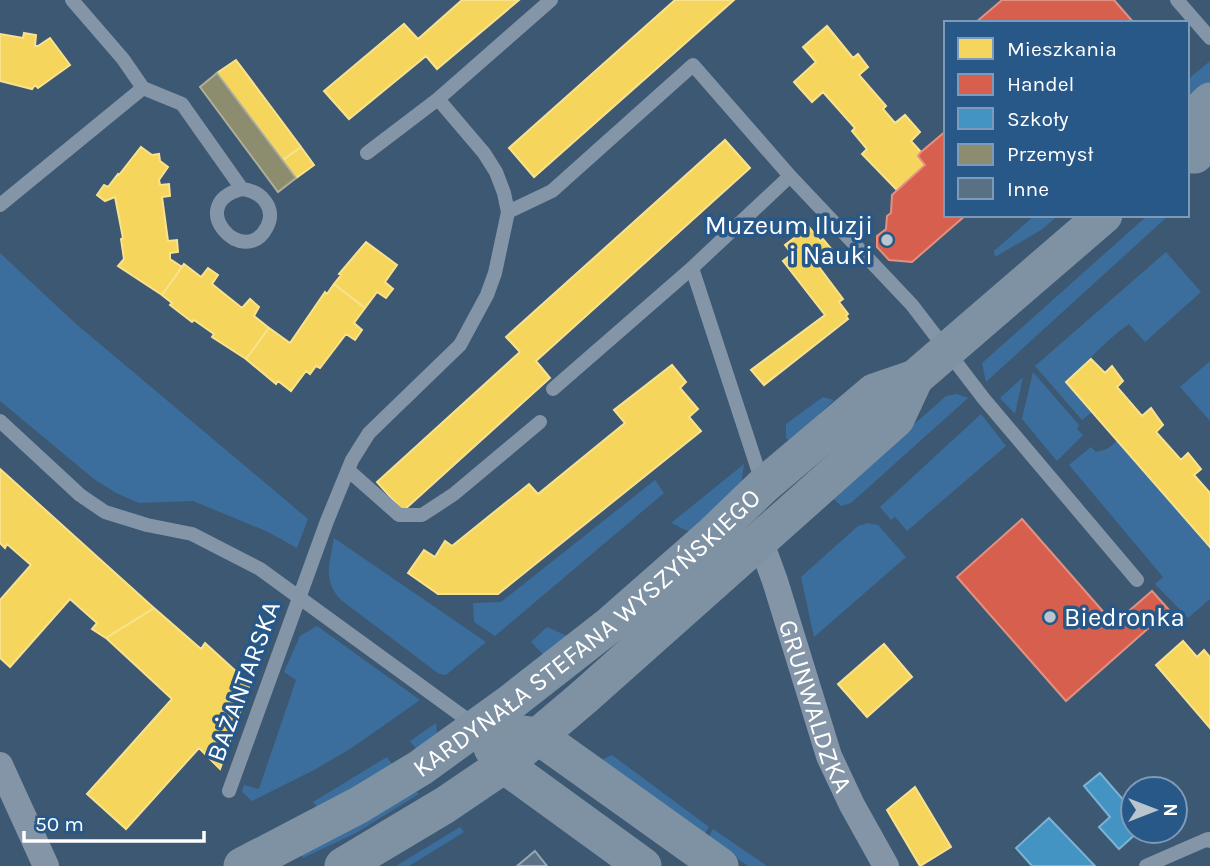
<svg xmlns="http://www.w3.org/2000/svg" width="1210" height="866" font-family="Karla,sans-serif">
<rect width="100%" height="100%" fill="#3d5872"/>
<!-- green -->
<path fill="#3b6e9d" d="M1210 61V83L1194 98 1187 90V80Z
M1035 215H1059L1041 230 995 257 994 251Z
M1148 215H1169L986 382 982 363Z
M1166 252 1201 292 1145 342 1129 324C1105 341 1087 362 1066 382L1092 412 1082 420 1035 366Z
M0 253 75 323 308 519 297 548 266 531 193 501 139 503 116 493 94 479 0 401Z
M1210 361V421L1180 387Z
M1033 372 1079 425 1077 429 1083 435 1057 461 1022 419Z
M1023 377 1015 414 1000 398Z
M957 394 968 398 851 503 841 506 832 497 946 396Z
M823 397 834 400 790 443 786 437V424Z
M981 414 1006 446 907 531 895 517 891 520 880 507Z
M1117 441 1210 547V599L1188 618 1155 584 1163 577 1069 465 1091 447 1096 452 1107 449Z
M744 464 741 485 690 532 671 523Z
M655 480 664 493 495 636 474 622 473 603 501 602Z
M868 523 878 525 906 557 814 637 801 577 858 526Z
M334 538 486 642 446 675 439 674 341 600C322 580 330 563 334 538Z
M317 626 420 700 353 747 316 769 252 801 242 792 244 785 259 789 296 680 284 672 300 636Z
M547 627 567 636 544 655 531 642Z
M436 723 437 737 419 752 410 741Z
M612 755 709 827 704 835 610 769 603 759Z
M387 757 395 768 370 784 316 806 313 802Z
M413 789 419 794 356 833 303 858 301 855Z
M460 827 464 832 409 866H396Z
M713 829 767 866H748L708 838Z"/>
<!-- homes -->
<path fill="#f6d55c" stroke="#f9e28d" stroke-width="2" d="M462 0H519L437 69 426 56 349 119 324 91 404 24 418 39Z
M675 0H734L534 177 509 148Z
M827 26 853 58 858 54 868 67 859 75 886 106 883 109 895 123 905 115 920 132 911 141 922 153 918 156 925 165 897 190 862 154 867 149 852 131 855 128 823 92 812 102 794 82 816 62 803 47Z
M24 33 36 35 35 46H38L50 38 70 65 38 88 35 85 32 89 0 81V34L23 38Z
M236 60 301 147 283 160 217 73Z
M725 140 750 168 536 361 550 378 403 511 377 482 520 352 506 337Z
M141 147 152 155 159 154 160 161 168 167 159 180 160 185 169 184 170 196 162 197 168 241 177 240 178 252 170 253V259L182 267 162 295 118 266 124 259 121 239 123 238 115 197 105 201 97 195 104 185 108 187 118 174 119 175Z
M301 147 314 165 296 178 283 160Z
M809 227 820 241 823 239 833 251 816 263 843 299 839 302 848 314 846 316 848 319 764 385 751 370 825 315 783 261 792 254 785 245Z
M366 242 397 265 385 282 393 289 386 298 377 292 365 308 334 284 341 275 339 274Z
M184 264 201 277 208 268 218 275 212 284 242 308 250 299 259 307 254 316 269 328 246 359 212 337 214 334 194 320 192 322 170 305 172 303 162 295Z
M334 284 365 308 354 323 362 330 355 340 346 334 320 368 316 366 310 374 306 371 291 391 278 381 276 384 246 359 269 328 290 343 325 292 327 294Z
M1091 359 1105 373 1112 366 1123 381 1117 387 1142 416 1151 408 1163 425 1156 432 1181 460 1188 453 1201 469 1194 475 1210 493V547L1066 382Z
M672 365 686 382 680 388 698 409 689 417 701 431 498 594H438L408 573 424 550 435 557 445 541 452 546 529 484 538 494 625 423 614 410Z
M0 469 154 608 106 638 92 629 97 623 70 599 10 667 0 658V600L31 565 7 544 5 548 0 543Z
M154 608 201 649 205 643 250 684 220 769 199 748 126 829 87 794 172 699 106 638Z
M1183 641 1197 657 1204 650 1210 657V728L1156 665Z
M884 644 912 677 867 717 838 684Z
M915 787 951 847 920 866 887 810Z"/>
<!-- shops -->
<path fill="#d6604d" stroke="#e29082" stroke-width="2" d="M1002 0H1114L1134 23H975Z
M946 131V215H966L912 262 889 260 877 247V236L886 229 887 216 891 213 892 195 925 165 918 156 921 152Z
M1022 519 1114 624 1152 591 1169 610 1066 701 957 577Z"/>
<!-- schools -->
<path fill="#4393c3" stroke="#7bb3d5" stroke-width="2" d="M1100 773 1133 811V831H1139L1119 849 1099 827 1110 817 1084 786Z
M1049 818 1095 866H1032L1016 848Z"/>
<!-- industry -->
<path fill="#8c8c6e" stroke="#aeae9a" stroke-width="2" d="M217 73 296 178 278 192 200 87Z"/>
<!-- building -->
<path fill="#5a7084" stroke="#97a7b6" stroke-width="2" d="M535 851 547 866H517Z"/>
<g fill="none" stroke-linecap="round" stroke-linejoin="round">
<!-- lane -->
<path stroke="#8495a7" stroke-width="14" d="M72 0 123 59 143 88
M1177 0 1210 38
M367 153 438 99 551 0
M0 205 143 88 182 104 242 189C261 191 277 208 267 227 244 271 183 204 242 189
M508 212 552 191 693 65 790 176 912 305 984 399 1137 580
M692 268 762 482
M553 389 692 268 790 176
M0 421 80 495 105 512 147 525 192 534 260 569 476 726
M348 470 399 515H422L454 494 540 422
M229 791 327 521 352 460 369 433 460 345 487 295 495 273 508 212 504 193 496 172 484 153 438 99
M1146 866 1208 839 1210 841"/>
<!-- street -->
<g stroke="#8495a7" stroke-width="26">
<path id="s1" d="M760 540 775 581 829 756 852 805 886 866"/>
<path d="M0 765 46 866"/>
</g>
<!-- secondary -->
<g stroke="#7f92a3" stroke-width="37">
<path d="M1187 123 1210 101"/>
<path d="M1187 155H1195L1210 141"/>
<path d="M516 733 538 736 720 866"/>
<path d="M492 748 504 765 643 866"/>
<path id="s2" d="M242 866 359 805 420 768 510 703 611 624 710 537 763 486 874 392 915 378 1104 215"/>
<path d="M343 866 445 805 504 765 584 697 896 419 915 378"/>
</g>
</g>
<!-- markers -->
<g fill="#bbc5ce" stroke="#275888" stroke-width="2.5">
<circle cx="887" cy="240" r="7"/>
<circle cx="1050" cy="617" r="7"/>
</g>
<g text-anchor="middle" stroke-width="7" stroke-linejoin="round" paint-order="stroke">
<!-- poi labels -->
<g font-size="26" fill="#fff" stroke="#275888" text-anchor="end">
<text x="873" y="234">Muzeum Iluzji<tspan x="873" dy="30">i Nauki</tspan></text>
<text x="1064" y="626" text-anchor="start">Biedronka</text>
</g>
<!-- street labels -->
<g font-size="26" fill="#fff" stroke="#275888">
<text dy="9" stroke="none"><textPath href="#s2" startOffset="418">KARDYNAŁA STEFANA WYSZYŃSKIEGO</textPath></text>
<text transform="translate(243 681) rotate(-70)" y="9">BAŻANTARSKA</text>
<text dy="9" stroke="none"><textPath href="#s1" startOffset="175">GRUNWALDZKA</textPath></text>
</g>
</g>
<!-- legend -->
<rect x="944" y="21" width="245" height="196" fill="#275888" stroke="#7d9bb8" stroke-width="2"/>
<rect x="958" y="38" width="35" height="21" fill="#f6d55c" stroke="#7d9bb8" stroke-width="2"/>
<text x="1007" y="56" font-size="21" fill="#ffffff">Mieszkania</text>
<rect x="958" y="74" width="35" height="21" fill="#d6604d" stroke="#7d9bb8" stroke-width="2"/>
<text x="1007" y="91" font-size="21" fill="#ffffff">Handel</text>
<rect x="958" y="108" width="35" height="21" fill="#4393c3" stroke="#7d9bb8" stroke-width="2"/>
<text x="1007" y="126" font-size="21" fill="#ffffff">Szkoły</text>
<rect x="958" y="144" width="35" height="21" fill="#8c8c6e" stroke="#7d9bb8" stroke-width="2"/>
<text x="1007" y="161" font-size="21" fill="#ffffff">Przemysł</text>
<rect x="958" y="178" width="35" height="21" fill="#5a7084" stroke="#7d9bb8" stroke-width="2"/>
<text x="1007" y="196" font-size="21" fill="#ffffff">Inne</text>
<!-- north arrow -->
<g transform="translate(1154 810) rotate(90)"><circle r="33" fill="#275888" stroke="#7d9bb8" stroke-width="2"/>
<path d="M0-5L12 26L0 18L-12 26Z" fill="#bbc5ce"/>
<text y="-10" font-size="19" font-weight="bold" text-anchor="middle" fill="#ffffff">N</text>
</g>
<!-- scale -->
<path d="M24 831v10h180v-10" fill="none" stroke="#ffffff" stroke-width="3.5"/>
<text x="35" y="831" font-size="21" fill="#ffffff" stroke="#275888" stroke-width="5" paint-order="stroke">50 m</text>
</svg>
